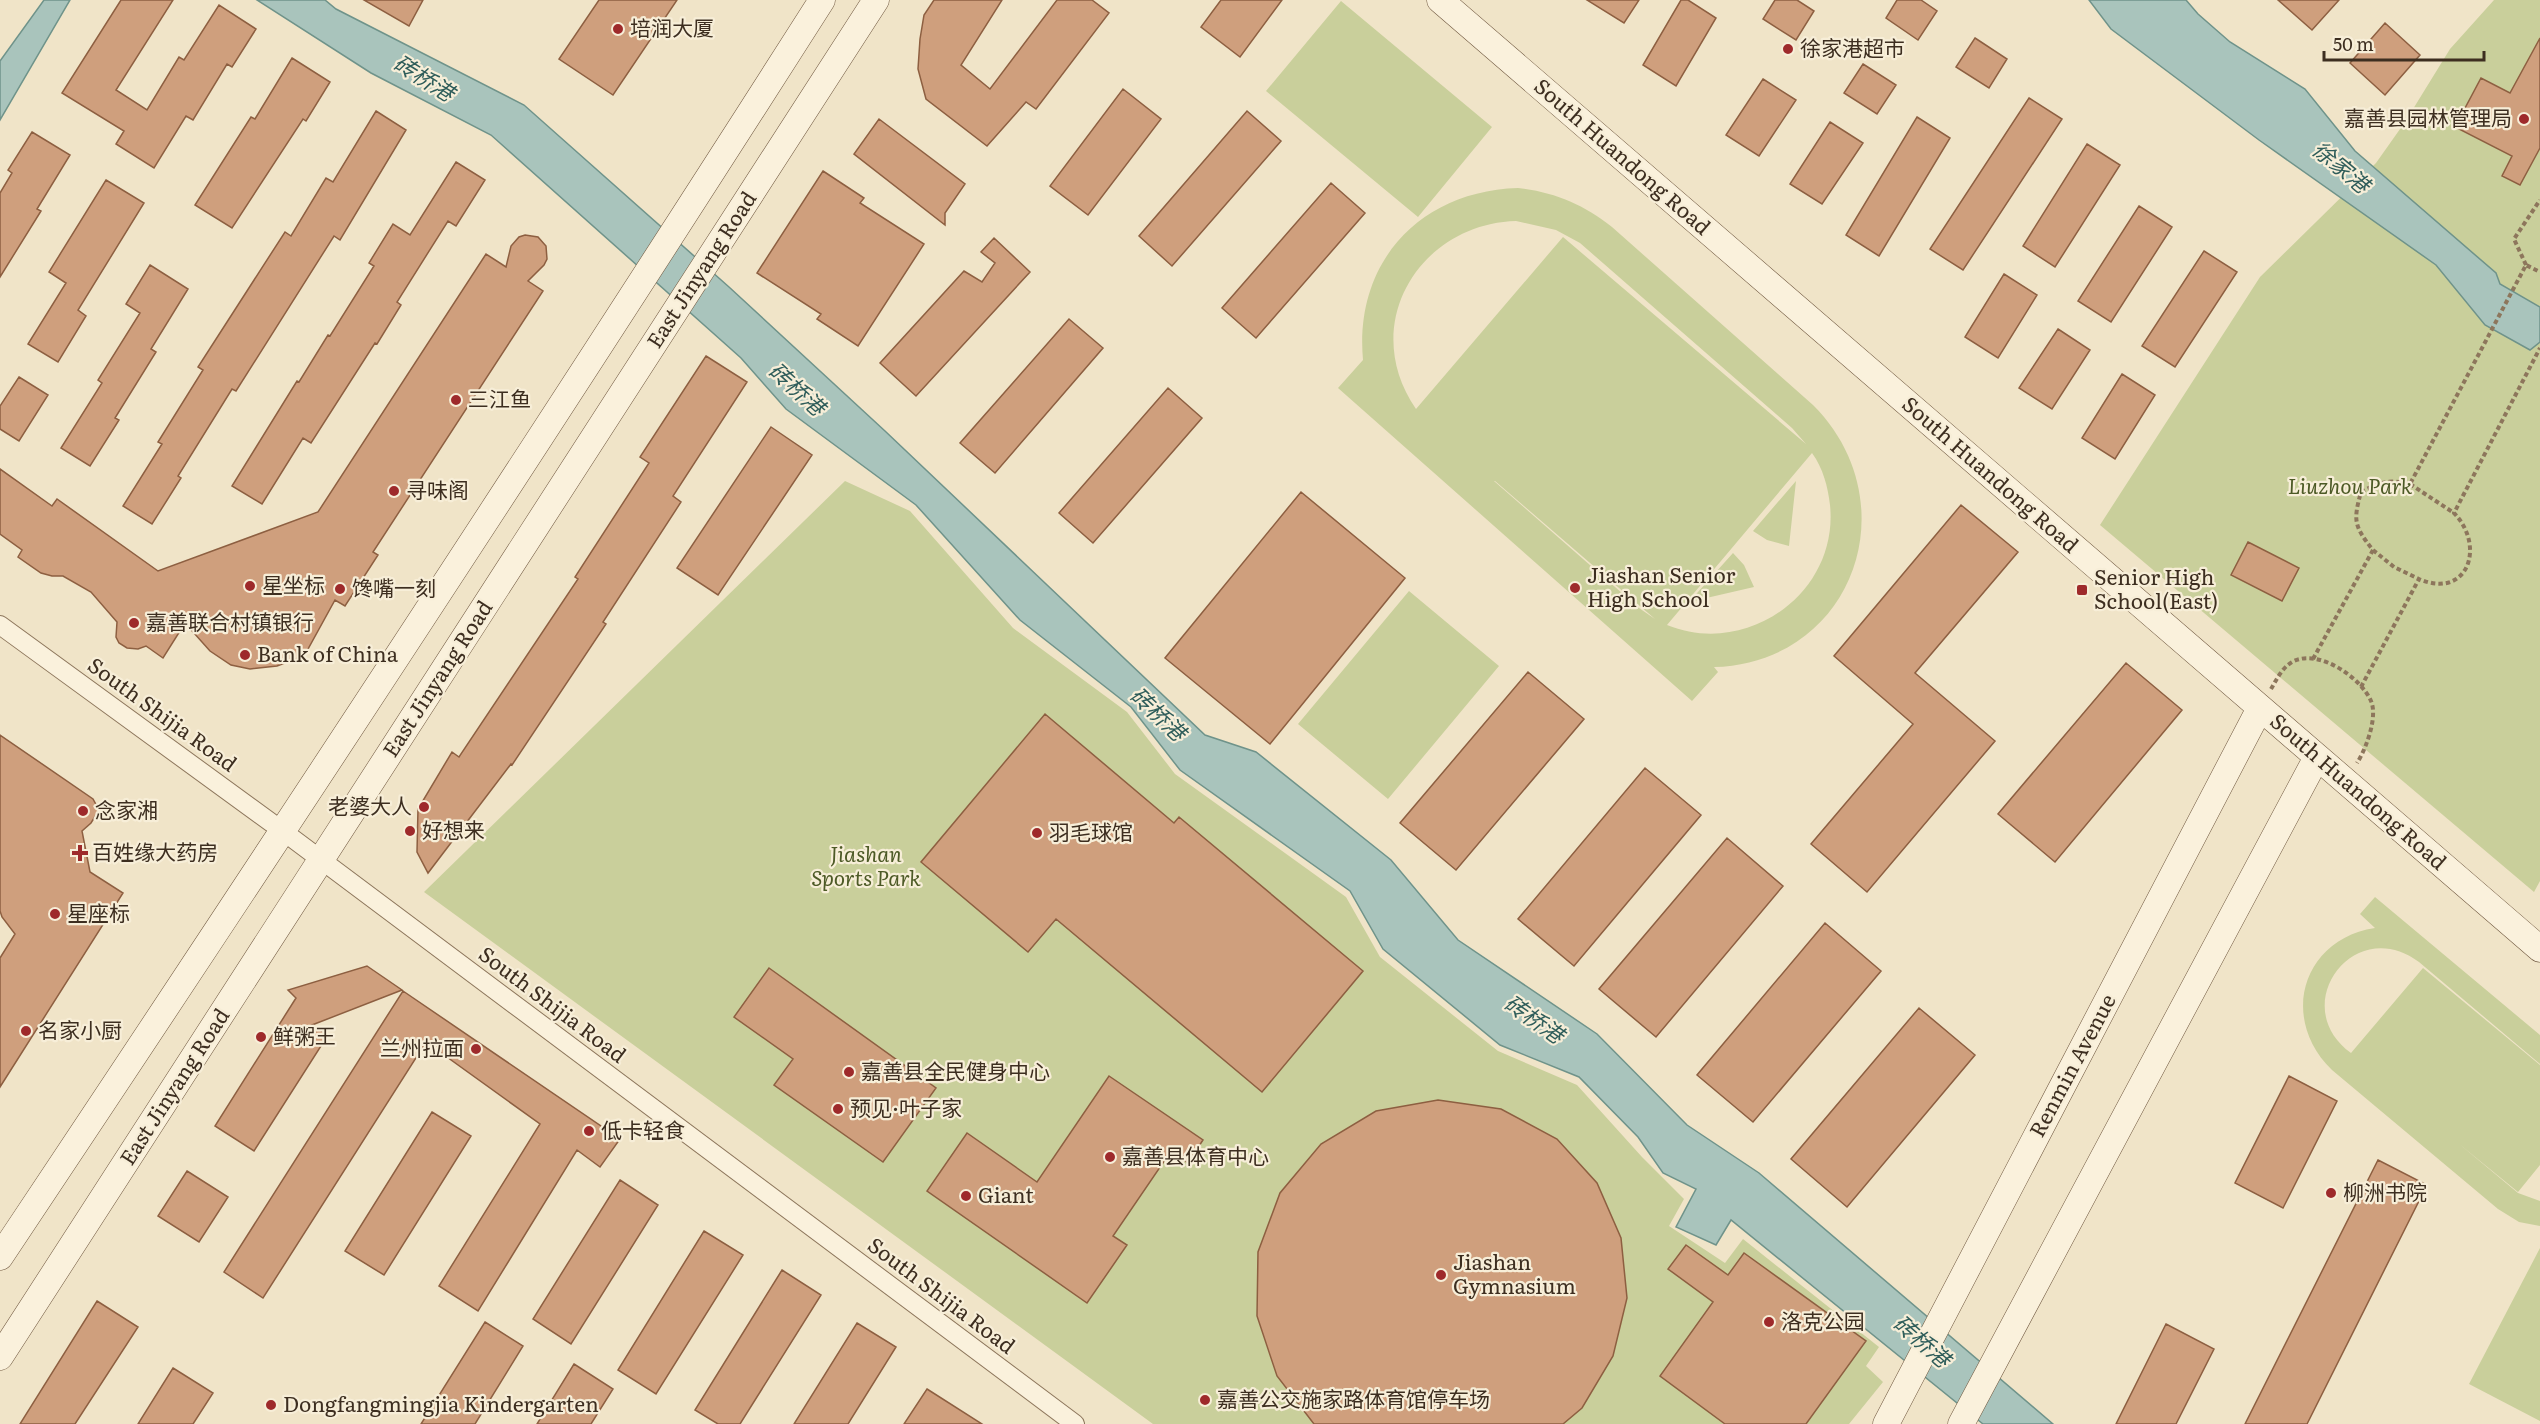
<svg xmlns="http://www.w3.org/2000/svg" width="2540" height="1424" font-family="Literata,'Noto Sans SC',serif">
<rect width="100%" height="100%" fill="#f0e4c8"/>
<!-- green -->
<path fill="#c9cf9b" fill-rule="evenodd" d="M2494 0H2540V881L2534 892 2100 525 2260 277 2376 163 2405 122 2450 49Z
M1341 1 1492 127 1418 217 1266 91Z
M1518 188C1554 192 1583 204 1612 227L1813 405C1910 502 1854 663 1714 667L1718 672 1692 701 1338 388 1363 360C1354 262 1420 191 1518 188ZM1516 221 1556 230 1580 243 1792 428 1806 444 1563 237 1416 409C1358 325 1419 224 1516 221ZM1812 453C1823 468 1828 487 1830 505 1839 592 1748 658 1667 625ZM1494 481H1495L1655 619 1639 608Z
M845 481 910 511 1013 628 1127 712 1175 774 1346 897 1380 957 1498 1051 1577 1085 1642 1157 1684 1199 1669 1226 1725 1263 1743 1239 1879 1347 1866 1366 1883 1382 1849 1424H1153L424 892Z
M1796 481 1789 546 1767 540 1753 531Z
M1733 553 1744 565 1754 587 1689 602Z
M1409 591 1499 666 1388 799 1298 724Z
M2375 897 2540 1035V1064L2419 962C2354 913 2286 1006 2351 1053L2423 968 2540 1065V1165L2518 1192 2458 1143 2518 1193 2540 1201V1226L2519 1222 2498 1209 2332 1070C2279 1019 2302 939 2375 928L2360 914Z
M2540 1248V1421L2469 1384Z"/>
<!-- water -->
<path fill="#a9c4bc" stroke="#6f938a" stroke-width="1.5" d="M44 0H70L0 120V61Z
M257 0H325L336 9 524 105 729 287 885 431 1205 735 1256 752 1391 860 1458 940 1597 1034 1687 1125 1759 1173 2053 1424H1983L1731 1220 1716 1245 1676 1227 1696 1189 1663 1173 1638 1137 1579 1077 1500 1045 1383 949 1350 891 1180 770 1131 707 1020 620 916 505 786 409 741 358 491 135 371 73Z
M2089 0H2186L2198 14 2230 42 2305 89 2355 151 2496 273 2500 284 2540 307V342L2530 350 2485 325 2436 265 2259 140 2111 29Z"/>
<!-- building -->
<path fill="#cf9f7d" stroke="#8d5f41" stroke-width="1.5" d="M121 0H173L116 90 147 110 179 57 184 60 219 5 256 29 232 67 227 64 193 120 186 116 154 168 116 144 124 131 62 93Z
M364 0H423L409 26Z
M599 0H677L613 95 559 59Z
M934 0H1002L961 65 990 89 1057 0H1092L1109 13 1036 109 1026 102 987 146 926 99 918 69 920 39 924 15Z
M1221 0H1282L1240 57 1201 27Z
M1587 0H1639L1624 23Z
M1681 0H1688L1716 18 1676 86 1643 65Z
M1775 0H1797L1814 11 1796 40 1763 19Z
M1897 0H1921L1937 11 1918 40 1886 18Z
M2278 0H2339L2312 30Z
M2385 23 2420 55 2385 95 2350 63Z
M1975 38 2007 59 1989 88 1956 67Z
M2540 38V148L2520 185 2502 176 2512 156 2455 127 2481 78 2510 93Z
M292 58 330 82 306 121 303 119 232 228 195 205 251 117 255 119Z
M1863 64 1896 85 1877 114 1844 93Z
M1763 79 1796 100 1759 156 1726 135Z
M1123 89 1161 119 1088 215 1050 186Z
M2029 98 2062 119 1963 270 1930 249Z
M376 111 406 130 340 240 334 236 236 391 232 389 178 476 181 478 152 524 123 506 162 444 158 442 203 370 198 367 285 232 291 236 326 178 333 182Z
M1247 111 1281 141 1172 266 1139 236Z
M1917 117 1950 138 1879 256 1846 235Z
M879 119 965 184 945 213V225L854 154Z
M1830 122 1863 143 1822 204 1790 184Z
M32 132 70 155 37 209 41 211 0 277V193L12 173 8 170Z
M2087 144 2120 165 2055 267 2023 246Z
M456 162 485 180 456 226 448 221 397 302 401 305 377 344 375 343 311 443 303 438 262 504 232 486 297 381 299 382 328 335 330 336 374 266 369 263 393 224 410 235Z
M823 171 864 198 860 203 924 244 858 346 817 319 821 314 757 273Z
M106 180 144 203 78 310 86 316 58 362 28 344 66 283 49 272Z
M1331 183 1365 213 1256 338 1222 308Z
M2139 206 2172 227 2111 322 2078 301Z
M525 235 538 237 546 246 547 259 544 265 528 281 543 291 373 552 378 555 345 606 335 600 308 649 298 658 277 666 250 669 231 665 210 651 185 623 163 658 146 646 138 649 127 648 119 643 116 637 117 622 91 592 63 576H52L41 573 18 557 22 550 0 534V469L52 506 57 499 158 571 318 512 486 254 506 267 511 246 519 237Z
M994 238 1030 272 916 396 880 363 964 271 982 282 995 263 981 252Z
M2204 251 2237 272 2175 367 2142 346Z
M150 265 188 289 151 349 156 352 115 418 119 420 90 466 61 448 102 383 98 380 140 313 126 304Z
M2004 274 2037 295 1998 358 1965 337Z
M1069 319 1103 348 995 473 960 443Z
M2058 329 2090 350 2052 409 2019 388Z
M706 356 747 382 673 496 681 502 603 622 606 624 512 765 511 764 428 873 417 852 418 809 452 752 459 757 578 579 575 577 649 463 640 457Z
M2122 374 2155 395 2115 459 2082 438Z
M19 377 48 395 19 441 0 429V406Z
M1168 388 1202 418 1093 543 1059 513Z
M771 427 812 455 718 595 677 568Z
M1301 492 1405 578 1270 744 1165 658Z
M1961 505 2018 552 1915 673 1995 741 1867 892 1811 844 1913 724 1834 656Z
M2248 542 2299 568 2282 601 2231 575Z
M2126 663 2182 710 2055 862 1998 814Z
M1528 672 1584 719 1456 870 1400 823Z
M1045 714 1174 823 1179 817 1363 971 1262 1092 1056 919 1028 952 921 862Z
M0 735 93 799 99 810 91 823 82 831 90 872 123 893 0 1087V958L15 934 2 917 0 911Z
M1645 768 1701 815 1574 966 1518 919Z
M1727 838 1783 886 1656 1037 1599 989Z
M1825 923 1881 971 1753 1122 1697 1075Z
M367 966 402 990 312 1025 328 1035 254 1151 215 1126 296 998 288 990Z
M769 968 936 1088 883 1162 774 1085 793 1059 734 1017Z
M403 991 620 1139 600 1167 577 1150 478 1311 439 1286 540 1124 426 1042 263 1298 224 1272Z
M1919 1008 1975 1055 1847 1207 1791 1159Z
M1109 1076 1203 1140 1188 1163 1171 1151 1113 1236 1127 1245 1087 1303 927 1191 967 1133 1037 1182Z
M2289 1076 2337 1101 2283 1208 2235 1183Z
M1438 1100 1501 1109 1557 1139 1597 1183 1621 1238 1627 1298 1613 1356 1582 1408 1563 1424H1314L1277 1376 1257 1316 1258 1252 1280 1193 1321 1144 1376 1111Z
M432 1112 471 1136 384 1275 345 1251Z
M2378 1160 2427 1185 2307 1424H2245Z
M187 1171 228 1197 199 1242 158 1216Z
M620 1180 658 1205 571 1344 533 1319Z
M704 1231 743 1255 656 1394 618 1370Z
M1686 1245 1728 1275 1744 1253 1866 1341 1806 1424H1725L1660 1376 1713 1302 1668 1269Z
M782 1270 821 1295 740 1424H718L695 1410Z
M97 1301 138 1327 75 1424H20Z
M485 1322 523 1346 475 1424H421Z
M857 1323 896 1347 848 1424H794Z
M2166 1324 2214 1349 2176 1424H2116Z
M574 1364 613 1389 591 1424H537Z
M173 1368 213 1393 193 1424H138Z
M927 1389 982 1424H904Z"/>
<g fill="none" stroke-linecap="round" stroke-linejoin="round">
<!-- street casing -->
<g stroke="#8d765c" stroke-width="20">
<path id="street" d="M0 625 284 832 1075 1424"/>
</g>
<!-- secondary casing -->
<g stroke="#6f573f" stroke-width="27">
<path id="secondary" d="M1440 0 2540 949
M0 1257C278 840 553 422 822 0
M0 1357 876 0
M1886 1424 2260 708
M1961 1424 2317 757"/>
</g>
<!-- path -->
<path stroke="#8d765c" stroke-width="4" stroke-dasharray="4.5 3" stroke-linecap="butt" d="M2526 265 2514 239 2540 200
M2410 484 2454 513
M2373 550 2394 567 2419 579
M2313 659 2373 550C2354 526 2353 521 2361 492 2380 482 2388 479 2410 484L2526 265 2540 272
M2361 687 2419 579C2468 600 2486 546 2454 513L2540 348
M2271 689C2277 679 2282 667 2294 661 2320 649 2361 678 2371 701 2378 717 2366 749 2357 763"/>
<!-- street -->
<use href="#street" stroke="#faf1dc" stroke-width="18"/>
<!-- secondary -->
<use href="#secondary" stroke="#faf1dc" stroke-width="26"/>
</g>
<!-- markers -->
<g fill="#9e2a2b" stroke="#f7eed8" stroke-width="2">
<circle cx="618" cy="29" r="6"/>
<circle cx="1788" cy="49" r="6"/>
<circle cx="2524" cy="119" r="6"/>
<circle cx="456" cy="400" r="6"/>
<circle cx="394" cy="491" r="6"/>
<circle cx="250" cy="586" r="6"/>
<circle cx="1575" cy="588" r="6"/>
<circle cx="340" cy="589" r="6"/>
<rect x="2076" y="584" width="12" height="12" rx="3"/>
<circle cx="134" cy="623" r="6"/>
<circle cx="245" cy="655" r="6"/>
<circle cx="424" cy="807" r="6"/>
<circle cx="83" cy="811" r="6"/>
<circle cx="410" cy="831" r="6"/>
<circle cx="1037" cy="833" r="6"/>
<path d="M77 844h6v6h6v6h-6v6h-6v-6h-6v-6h6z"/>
<circle cx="55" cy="914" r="6"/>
<circle cx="26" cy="1031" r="6"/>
<circle cx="261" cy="1037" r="6"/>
<circle cx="476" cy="1049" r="6"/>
<circle cx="849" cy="1072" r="6"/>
<circle cx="838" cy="1109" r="6"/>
<circle cx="589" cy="1131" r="6"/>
<circle cx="1110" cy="1157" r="6"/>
<circle cx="2331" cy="1193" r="6"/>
<circle cx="966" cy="1196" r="6"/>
<circle cx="1441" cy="1275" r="6"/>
<circle cx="1769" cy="1322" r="6"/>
<circle cx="1205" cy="1400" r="6"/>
<circle cx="271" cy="1405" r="6"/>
</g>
<g text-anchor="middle" stroke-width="4.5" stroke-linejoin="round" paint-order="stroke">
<!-- poi labels -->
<g font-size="21" fill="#3d2e20" stroke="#f7eed8" text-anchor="start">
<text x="630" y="36">培润大厦</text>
<text x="1800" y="56">徐家港超市</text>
<text x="2512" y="126" text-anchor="end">嘉善县园林管理局</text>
<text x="468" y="407">三江鱼</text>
<text x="406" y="498">寻味阁</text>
<text x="1587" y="583">Jiashan Senior<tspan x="1587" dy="24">High School</tspan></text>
<text x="2094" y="585">Senior High<tspan x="2094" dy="24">School(East)</tspan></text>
<text x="262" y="593">星坐标</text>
<text x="352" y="596">馋嘴一刻</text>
<text x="146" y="630">嘉善联合村镇银行</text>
<text x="257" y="662">Bank of China</text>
<text x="412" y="814" text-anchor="end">老婆大人</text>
<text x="95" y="818">念家湘</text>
<text x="422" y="838">好想来</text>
<text x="1049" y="840">羽毛球馆</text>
<text x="92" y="860">百姓缘大药房</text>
<text x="67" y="921">星座标</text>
<text x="38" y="1038">名家小厨</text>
<text x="273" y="1044">鲜粥王</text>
<text x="464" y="1056" text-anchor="end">兰州拉面</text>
<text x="861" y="1079">嘉善县全民健身中心</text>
<text x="850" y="1116">预见·叶子家</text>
<text x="601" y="1138">低卡轻食</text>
<text x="1122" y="1164">嘉善县体育中心</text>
<text x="2343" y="1200">柳洲书院</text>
<text x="978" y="1203">Giant</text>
<text x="1453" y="1270">Jiashan<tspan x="1453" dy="24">Gymnasium</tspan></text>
<text x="1781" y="1329">洛克公园</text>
<text x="1217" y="1407">嘉善公交施家路体育馆停车场</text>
<text x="283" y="1412">Dongfangmingjia Kindergarten</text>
</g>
<!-- street labels -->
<g font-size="21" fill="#3d2e20" stroke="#f7eed8">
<text transform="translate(1622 157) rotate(41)" y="7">South Huandong Road</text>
<text transform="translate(702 270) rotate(-57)" y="7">East Jinyang Road</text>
<text transform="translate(1990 475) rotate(41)" y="7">South Huandong Road</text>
<text transform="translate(438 679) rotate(-57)" y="7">East Jinyang Road</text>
<text transform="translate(162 715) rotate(36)" y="7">South Shijia Road</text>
<text transform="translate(2358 792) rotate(41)" y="7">South Huandong Road</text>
<text transform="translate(552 1005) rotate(37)" y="7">South Shijia Road</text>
<text transform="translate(2073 1066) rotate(-62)" y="7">Renmin Avenue</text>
<text transform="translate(175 1087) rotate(-57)" y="7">East Jinyang Road</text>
<text transform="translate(941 1296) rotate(37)" y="7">South Shijia Road</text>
</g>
<!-- park labels -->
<g font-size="21" font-style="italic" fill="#4d5a26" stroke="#f7eed8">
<text x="2350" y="494">Liuzhou Park</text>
<text x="866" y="862">Jiashan<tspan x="866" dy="24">Sports Park</tspan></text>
</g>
<!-- water labels -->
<g font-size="22" font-style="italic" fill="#2f5d5a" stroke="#f7eed8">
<text transform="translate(424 78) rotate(32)" y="8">砖桥港</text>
<text transform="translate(2341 167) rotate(40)" y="8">徐家港</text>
<text transform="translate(797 389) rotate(42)" y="8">砖桥港</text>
<text transform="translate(1158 714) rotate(43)" y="8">砖桥港</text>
<text transform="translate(1534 1019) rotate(35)" y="8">砖桥港</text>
<text transform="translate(1922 1341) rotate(41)" y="8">砖桥港</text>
</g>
</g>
<!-- scale -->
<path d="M2324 51v9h160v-9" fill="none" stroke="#3d2e20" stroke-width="3"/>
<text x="2333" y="51" font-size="18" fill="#3d2e20" stroke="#f7eed8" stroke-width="4.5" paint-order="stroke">50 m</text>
</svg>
